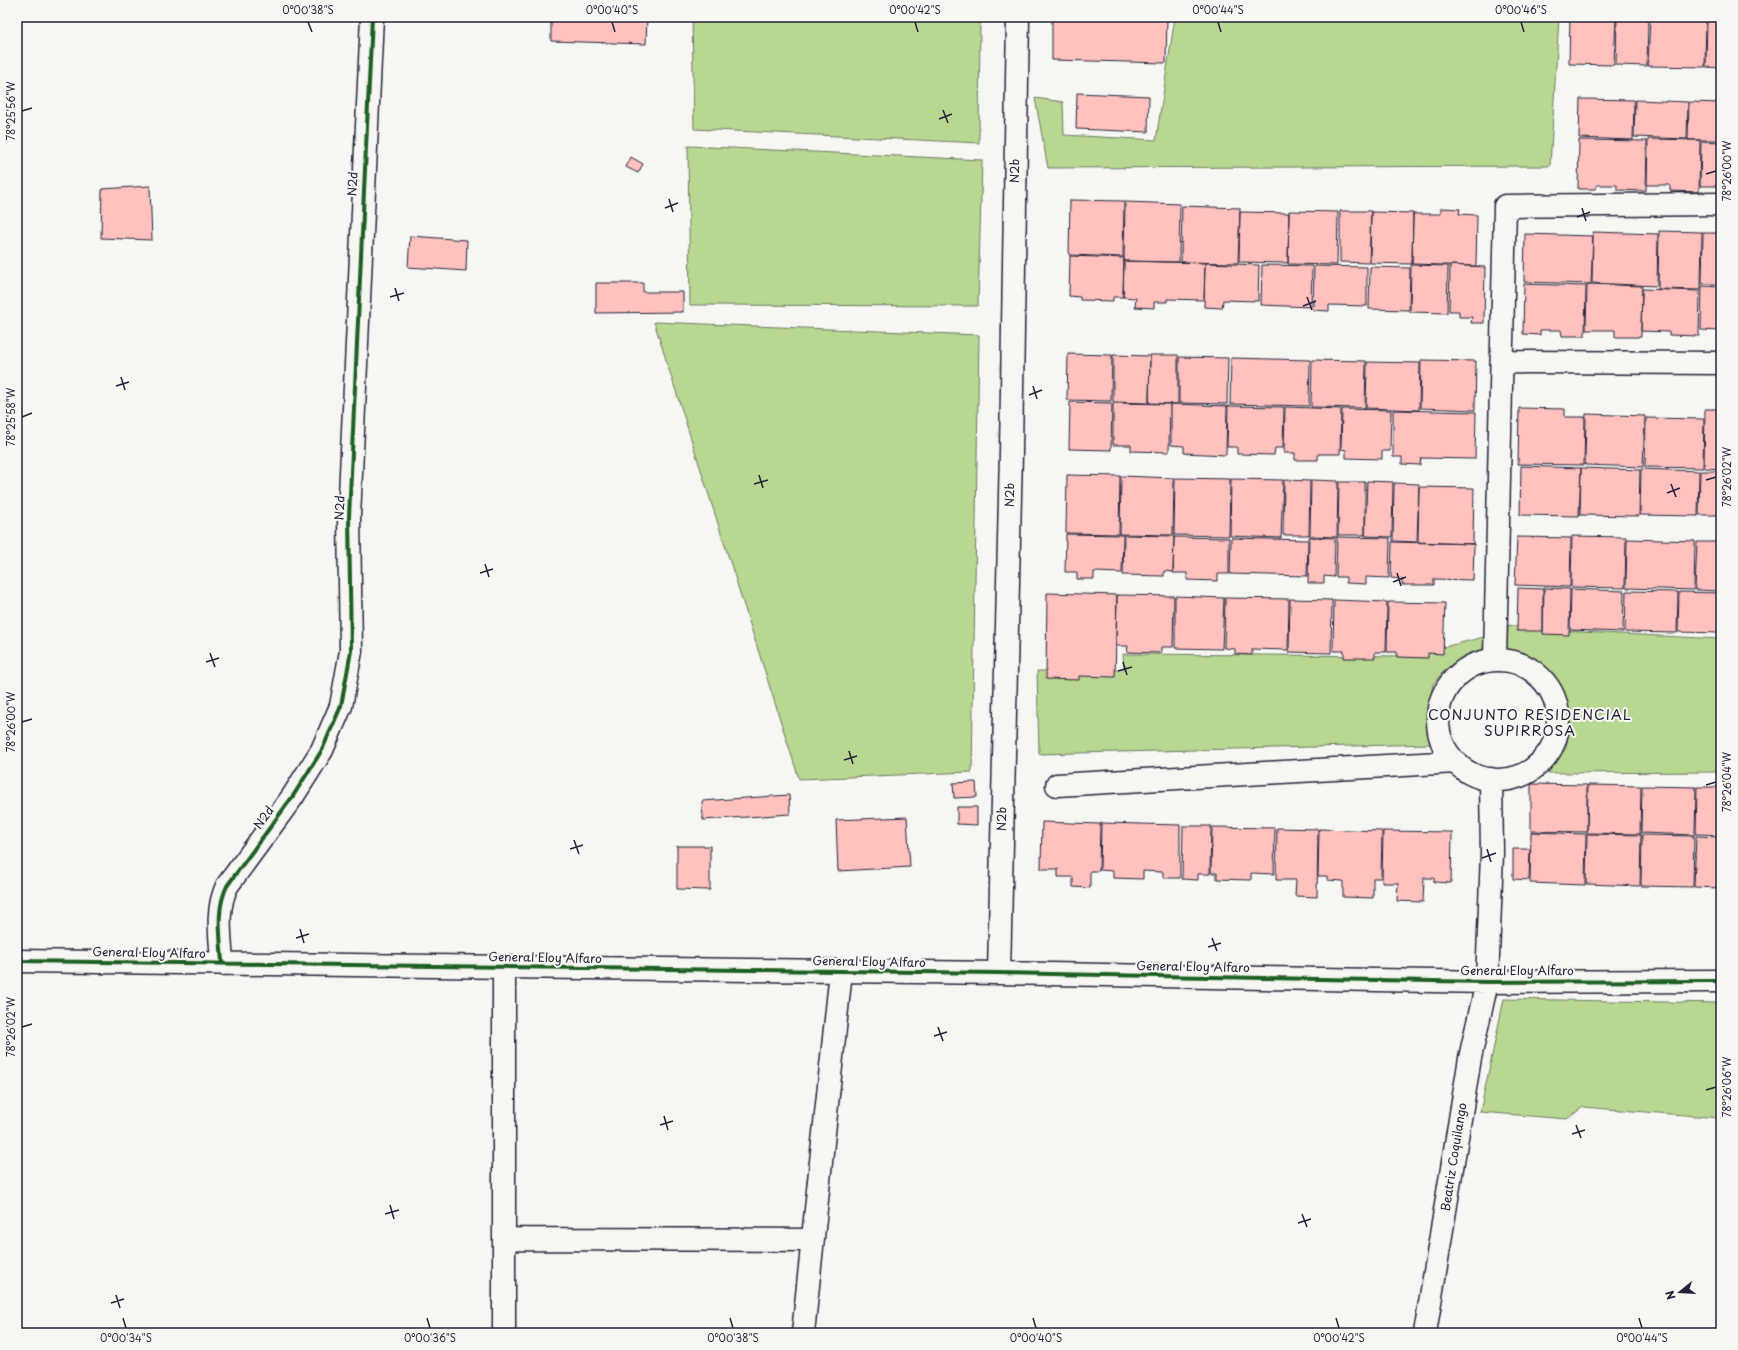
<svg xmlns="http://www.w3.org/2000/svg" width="1738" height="1350" font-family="'Playpen Sans',sans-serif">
<rect width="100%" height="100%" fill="#f6f6f2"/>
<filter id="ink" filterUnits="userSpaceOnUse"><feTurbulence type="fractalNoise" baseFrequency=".025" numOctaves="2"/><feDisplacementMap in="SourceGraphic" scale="8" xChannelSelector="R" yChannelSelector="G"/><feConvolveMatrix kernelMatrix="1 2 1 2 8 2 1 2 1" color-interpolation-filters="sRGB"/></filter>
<g filter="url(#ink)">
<!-- green -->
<path fill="#b8d790" stroke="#6d7c66" d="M692 17H944L960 19V17H980L979 143 694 129Z
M1175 17H1559L1550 166 1048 168 1035 98 1063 102 1064 135 1156 140Z
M688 146 982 160 978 306 690 305Z
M654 322 979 335 972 772 799 779Z
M1508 625 1541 630 1721 639V772L1546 773 1566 748 1570 723 1567 699 1558 680 1546 667 1525 654 1507 650Z
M1484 637 1483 651 1473 652 1461 658 1446 669 1433 684 1427 717 1431 744 1039 754 1037 671 1124 670 1123 654 1408 656Z
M1504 999 1721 1003V1118L1583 1107 1567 1119 1480 1112Z"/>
<!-- building -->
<path fill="#fec1be" stroke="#22223b" d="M551 17H647L646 44 551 41Z
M1052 17H1167L1166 63 1052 60Z
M1570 17H1616L1614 65 1569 64Z
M1617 17H1648L1647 66 1616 65Z
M1650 17H1706L1705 67 1648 66Z
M1707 17H1721V68L1706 67Z
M1077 93 1149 96 1148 132 1076 129Z
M1580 99 1634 100 1633 140 1579 138Z
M1635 100 1688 102 1687 139 1634 137Z
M1689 102 1721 103V140H1688Z
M1648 139 1700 140 1699 192 1670 191V185H1647Z
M1579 140 1647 141 1646 191 1617 190V185H1597L1596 189H1578Z
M1701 141 1721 142V186H1700Z
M631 157 643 164 638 173 626 167Z
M150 186 152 240 101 238 102 189Z
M1070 200 1124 201 1123 257 1069 255Z
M1125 202 1180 204 1179 262 1124 261Z
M1182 206 1240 208 1238 263 1181 262Z
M1441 208 1460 209 1459 214 1477 215 1476 266 1412 264 1413 214H1441Z
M1289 211 1338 212 1337 265 1288 264Z
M1340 211H1371L1369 263 1340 262Z
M1240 212 1289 213 1288 263 1239 262Z
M1371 212 1413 213 1412 264 1370 263Z
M1659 231 1702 232 1701 290 1658 289Z
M1593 232 1658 234 1657 286 1592 283Z
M1703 233H1721V284H1702Z
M1525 234 1593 236 1591 284 1524 282Z
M410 236 467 240 466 271 408 267Z
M1070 256 1124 258 1123 297H1113V301L1080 300V297L1069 296Z
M1124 261 1205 263 1204 300 1167 299V302H1154V308L1135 307 1136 298 1123 297Z
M1205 263 1259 265 1258 301 1223 300 1222 308 1204 307Z
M1262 265 1312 266 1311 307 1261 305Z
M1411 265 1448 266 1447 313 1410 312Z
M1450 265 1485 267 1484 323H1471L1472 317H1459V311H1449Z
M1314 266 1367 267V306L1329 305V311L1313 310Z
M1370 267 1410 268 1409 310 1369 309Z
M596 283H643V292H683V312L596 313Z
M1524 284 1586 286 1585 336H1562L1561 330H1540V335L1523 334Z
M1587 284 1642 286 1641 337H1615V330H1586Z
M1702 286 1721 287V331L1701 330Z
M1642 289 1700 291 1699 336 1669 335V332L1641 331Z
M1068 354 1112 355 1111 401 1067 400Z
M1113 355 1150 356 1149 403 1113 402Z
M1150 355H1178V404L1149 403Z
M1179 357 1228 358 1227 404 1179 403Z
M1231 358 1310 360 1309 406 1230 404Z
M1312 360 1366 361 1365 408 1311 407Z
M1421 360 1476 361 1475 410 1420 408Z
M1367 362 1420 363 1419 410 1366 408Z
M1070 402 1112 403 1111 450 1069 449Z
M1113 403 1170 404 1169 452 1131 451V445H1113Z
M1171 404 1227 406 1226 455 1184 453V446L1171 445Z
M1228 406 1284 407 1283 448H1275L1274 455 1237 454V447H1227Z
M1285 407 1341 409 1340 454H1318V460H1295V453H1284Z
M1519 408 1565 409V417H1585L1584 465 1518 464Z
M1342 409 1391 410 1390 451H1382V459L1346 458V450L1341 449Z
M1705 409H1721V469L1704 468Z
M1393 410 1476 412 1475 459 1421 458 1420 465 1402 464V457H1393Z
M1586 414 1645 416 1643 467 1585 465Z
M1646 418 1704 419 1703 468 1645 467Z
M1521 466 1581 468 1579 516 1520 515Z
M1581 468 1640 470 1639 516 1580 515Z
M1641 469 1699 471 1698 516 1640 515Z
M1700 471H1721V515H1699Z
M1067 475 1120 476 1119 534 1066 533Z
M1121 476 1174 478 1173 535 1120 534Z
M1175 478 1230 479 1229 536 1174 535Z
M1231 479 1283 480 1281 538 1230 536Z
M1284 480 1310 481 1309 535H1283Z
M1311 480 1338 481 1337 537 1310 536Z
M1367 481 1393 482 1392 537 1365 536Z
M1339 482H1365V535H1338Z
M1394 483 1419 484 1417 542 1393 541Z
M1419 487 1474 488 1473 544 1418 542Z
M1066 534 1123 535 1122 573 1094 572V579H1077V572H1065Z
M1124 535 1174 536 1173 572 1164 571V576L1123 575Z
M1572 536 1626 537 1625 588 1571 587Z
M1174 537 1229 538V574H1218V581L1187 580V573H1173Z
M1309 537 1335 538 1334 577 1324 576V583H1308Z
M1337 537 1390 538 1389 578 1366 577V584L1346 583V577H1336Z
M1517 537 1571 538 1570 587 1515 585Z
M1231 538 1308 540 1307 576 1230 574Z
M1627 539 1695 541 1694 590 1626 588Z
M1392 542 1474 544 1473 580 1434 579V585H1402V579L1391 578Z
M1697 542H1721V591L1695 590Z
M1518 588 1543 589V631H1517Z
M1544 588 1570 589 1569 635 1543 634Z
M1571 589 1624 591 1623 632 1570 630Z
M1626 591 1678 592 1677 633 1625 632Z
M1679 592 1721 593V633L1678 632Z
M1047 593 1117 595 1115 677 1079 676V680L1046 679Z
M1117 595 1174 596 1173 647H1161V653L1127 652 1128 646H1116Z
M1175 596 1224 598 1222 649 1175 648Z
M1225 598 1289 599 1288 650 1252 649V655L1235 654V649L1224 648Z
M1290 599 1332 600 1331 653 1289 652Z
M1334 600 1387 602 1386 652H1375V658H1344V651H1333Z
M1388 602 1445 603 1443 654 1428 653V658L1397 657V652H1387Z
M976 782 977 797 954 798 953 783Z
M1531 784 1587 785V832L1531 831Z
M1588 785 1641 786 1640 834 1587 833Z
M1642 786 1696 787 1695 835 1641 833Z
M1697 787H1721V835L1696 834Z
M789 795 790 814 703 820 702 801Z
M957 807H977V825L957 824Z
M907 817 910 867 838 871 836 820Z
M1042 822 1100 824 1099 871H1090V888L1073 887V877H1058V869H1041Z
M1101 823 1180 825V878H1163V872L1143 871V879L1113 878V871L1100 870Z
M1183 826H1211L1210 874H1198V880L1182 879Z
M1212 827 1275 828 1274 874 1251 873V880L1217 879V873H1211Z
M1277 828 1318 829 1317 897 1295 896 1296 880H1276Z
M1319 829 1382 831 1381 878H1373V898L1343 897V881L1327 880V876H1318Z
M1383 831 1452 832 1451 883 1434 882V878H1424L1423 902 1397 901 1398 883H1382Z
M1531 832 1586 834 1585 885 1530 883Z
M1587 834 1641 835 1640 886 1586 884Z
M1642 835 1694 836 1693 887 1641 886Z
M1696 836 1721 837V888L1694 887Z
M677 846H710V890L677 889Z
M1513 849H1530L1529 880 1513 879Z"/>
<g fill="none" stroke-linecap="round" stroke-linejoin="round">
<!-- street casing -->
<g stroke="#22223b" stroke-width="25">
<path id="street" d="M1503 362 1721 363
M1495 659 1505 206 1721 204
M1438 720a60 60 0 1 1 120 0a60 60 0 1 1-120 0Z
M1057 785 1456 762
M17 961 999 973 1487 982 1721 981
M222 964C221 938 215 911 227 886L293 796 322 750 341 706 351 651 349 517 372 17
M999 973 1011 452 1018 17
M504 1239 813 1240
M504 1333V968
M803 1333 841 971
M1425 1333 1470 1058 1487 982 1492 853 1491 779"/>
</g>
<!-- street -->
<use href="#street" stroke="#f6f6f2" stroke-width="22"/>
<!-- cycleway casing -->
<g stroke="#f6f6f2" stroke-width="6">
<path id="cycleway" d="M17 961 999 973 1487 982 1721 981
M222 964C221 938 215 911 227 886L293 796 322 750 341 706 351 651 349 517 372 17"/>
</g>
<!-- cycleway -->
<use href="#cycleway" stroke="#1b5e20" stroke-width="4"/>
</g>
</g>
<!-- ticks -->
<path fill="none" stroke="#22223b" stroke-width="1.5" d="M308 22 312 32M612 22 615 32M915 22 918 32M1218 22 1221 32M1521 22 1524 32M943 110 948 123M22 111 32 108M939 119 952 114M1706 174 1716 171M669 199 673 212M665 208 678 203M1582 208 1586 221M1577 217 1590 212M395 288 399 301M390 297 404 293M1307 297 1312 310M1303 306 1316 301M121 377 125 390M116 386 129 382M1033 386 1037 399M1029 395 1042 390M22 417 32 413M759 475 763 488M1706 480 1716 477M754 484 768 480M1671 484 1676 497M1667 493 1680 488M485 564 489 577M480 573 493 569M1397 573 1401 586M1393 582 1406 577M210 653 215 667M206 662 219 658M1123 662 1127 675M1118 671 1132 667M22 722 32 719M849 751 853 764M844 760 857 756M1706 785 1716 782M574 840 579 854M570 849 583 845M1487 849 1491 862M1482 858 1496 853M300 929 304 943M296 938 309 934M1212 938 1217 951M1208 947 1221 943M22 1027 32 1024M938 1027 943 1041M934 1036 947 1032M1706 1090 1716 1087M664 1116 668 1130M660 1125 673 1121M1576 1125 1581 1138M1572 1134 1585 1130M390 1205 394 1219M385 1214 399 1210M1302 1214 1307 1227M1298 1223 1311 1219M116 1295 120 1308M111 1303 124 1299M123 1318 126 1328M427 1318 430 1328M730 1318 733 1328M1033 1318 1036 1328M1336 1318 1339 1328M1639 1318 1642 1328"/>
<g text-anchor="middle" stroke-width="4" stroke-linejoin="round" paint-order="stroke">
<!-- street labels -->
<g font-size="12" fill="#22223b" stroke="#f6f6f2">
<text transform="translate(1015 171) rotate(-89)" y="4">N2b</text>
<text transform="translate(353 184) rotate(-87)" y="4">N2d</text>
<text transform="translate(1010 495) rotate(-89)" y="4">N2b</text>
<text transform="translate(340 508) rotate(-88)" y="4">N2d</text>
<text transform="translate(264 818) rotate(-54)" y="4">N2d</text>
<text transform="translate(1002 819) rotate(-89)" y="4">N2b</text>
<text transform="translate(149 953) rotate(1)" y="4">General Eloy Alfaro</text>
<text transform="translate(545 958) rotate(1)" y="4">General Eloy Alfaro</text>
<text transform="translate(869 962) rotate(1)" y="4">General Eloy Alfaro</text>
<text transform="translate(1193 967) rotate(1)" y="4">General Eloy Alfaro</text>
<text x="1517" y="975">General Eloy Alfaro</text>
<text transform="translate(1454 1157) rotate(-81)" y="4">Beatriz Coquilango</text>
</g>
<!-- quarter labels -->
<g font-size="14" letter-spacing="1" fill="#22223b" stroke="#f6f6f2">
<text x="1530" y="720">CONJUNTO RESIDENCIAL<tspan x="1530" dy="16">SUPIRROSA</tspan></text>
</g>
</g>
<!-- margin -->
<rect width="1738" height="1350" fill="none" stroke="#f6f6f2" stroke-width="44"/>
<!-- north arrow -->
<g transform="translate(1680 1292) rotate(252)" stroke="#f6f6f2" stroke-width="3" paint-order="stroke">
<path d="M0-3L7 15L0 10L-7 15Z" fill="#22223b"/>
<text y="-6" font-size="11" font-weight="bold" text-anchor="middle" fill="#22223b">N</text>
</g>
<rect x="22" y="22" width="1694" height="1306" fill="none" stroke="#22223b" stroke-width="1.5"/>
<g font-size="10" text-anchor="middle" fill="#22223b">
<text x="308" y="14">0°00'38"S</text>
<text x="612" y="14">0°00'40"S</text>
<text x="915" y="14">0°00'42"S</text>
<text x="1218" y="14">0°00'44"S</text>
<text x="1521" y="14">0°00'46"S</text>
<text transform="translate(11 111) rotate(-90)" y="4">78°25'56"W</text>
<text transform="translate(1727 171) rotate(-90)" y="4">78°26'00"W</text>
<text transform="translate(11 417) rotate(-90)" y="4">78°25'58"W</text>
<text transform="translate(1727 477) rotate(-90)" y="4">78°26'02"W</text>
<text transform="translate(11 722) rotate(-90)" y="4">78°26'00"W</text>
<text transform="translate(1727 782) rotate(-90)" y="4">78°26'04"W</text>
<text transform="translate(11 1027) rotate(-90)" y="4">78°26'02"W</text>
<text transform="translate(1727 1087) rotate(-90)" y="4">78°26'06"W</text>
<text x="126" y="1342">0°00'34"S</text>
<text x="430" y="1342">0°00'36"S</text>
<text x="733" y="1342">0°00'38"S</text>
<text x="1036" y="1342">0°00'40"S</text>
<text x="1339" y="1342">0°00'42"S</text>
<text x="1642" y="1342">0°00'44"S</text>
</g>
</svg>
